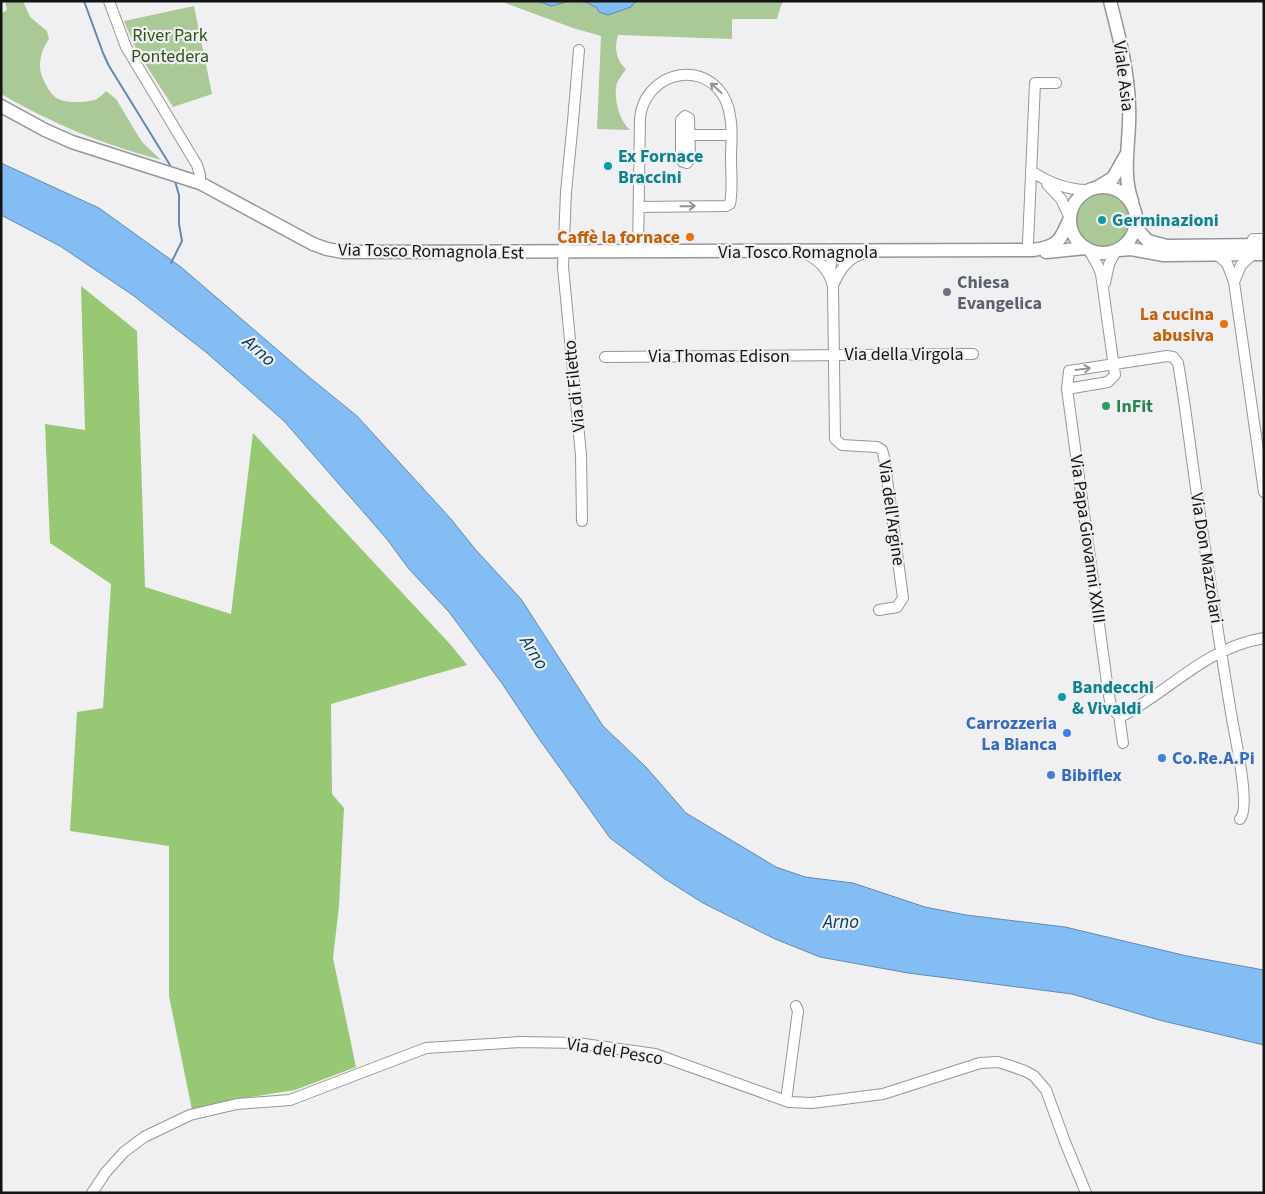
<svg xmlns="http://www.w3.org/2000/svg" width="1265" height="1194" font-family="'Source Sans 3',sans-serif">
<rect width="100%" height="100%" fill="#f0f0f3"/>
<!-- green -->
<path fill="#abc897" d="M5 1H23L30 17 47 31 49 39C44 46 40 56 40 65 39 74 48 91 55 97 64 104 87 103 97 99 100 97 103 94 106 91L116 99 142 142 161 160C105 145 52 124 1 94V14L7 10Z
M500 1H784L781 5 777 19H732V39L618 35C614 48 616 60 626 69 623 74 619 78 617 83 613 98 619 120 630 130L597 129 601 36 573 28Z
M194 6 212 94 173 107 137 51 124 21Z
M1075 220a28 28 0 1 1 56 0a28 28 0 1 1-56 0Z"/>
<!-- forest -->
<path fill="#98c873" d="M81 286 137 331 145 587 231 614 253 433 450 644 467 665 331 704 332 794 344 808 339 906 333 958 356 1067 295 1090 245 1098 192 1110 169 996V846L70 831 77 712 103 708 111 584 50 543 45 424 85 430Z"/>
<!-- water -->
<path fill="#84bdf4" stroke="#628ab1" d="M537 1H636L631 7 608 15 599 12 597 8 586 2 569 1 552 6Z
M1 163 99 208 181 267 309 377 357 416 451 519 475 549 521 599 603 726 646 767 686 813 776 867 805 877 853 883 925 907 966 915 1065 927 1187 956 1264 970V1045L1159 1020 1072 994 908 973 820 957 775 939 703 903 665 879 610 838 537 736 501 682 449 612 409 569 386 538 284 421 207 353 134 296 60 246 1 215Z"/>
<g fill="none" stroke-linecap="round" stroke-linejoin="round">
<!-- stream -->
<path stroke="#628ab1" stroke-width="2" d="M84 1 103 53 109 66 170 165
M171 263 182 241 179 224V195L175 181"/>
<!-- minor casing -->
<g stroke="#969699" stroke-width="12">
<path id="minor" d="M109 1 126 47 197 165 200 175V183
M579 50 573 121 566 192 563 267 581 455 582 521
M685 116 689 118 690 159 687 163 683 162 681 158V120Z
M690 135H731
M1031 171C1049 183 1066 190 1087 190
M1047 184 1061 199 1070 218
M1253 239H1264
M1028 243 1035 83H1056
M638 252 640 118C644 76 698 58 722 94 726 100 729 108 730 116 733 129 731 144 731 158 731 173 733 189 730 204L726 206 640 207
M802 252C817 258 829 269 833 286L835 439 842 445 877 447 882 450 884 457 903 598 897 607 879 610
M1217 255 1227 263 1234 282 1264 492
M830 276 831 262 836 252
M1234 282 1241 265 1252 255
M1105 283 1109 264 1116 251
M833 286C839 270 848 257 865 253
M605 357 973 354
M1067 389 1108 382 1115 375 1101 274 1098 266 1089 250
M1119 715 1123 743
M1240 819C1251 808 1235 736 1232 719 1220 647 1209 574 1198 502 1191 455 1186 409 1178 363L1173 357 1167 356 1069 371 1067 389 1108 690C1110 699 1110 710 1119 715H1124C1173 688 1206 648 1264 638
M786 1101 798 1011 796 1006
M92 1193 106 1172 124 1152 144 1137 190 1115 237 1104 290 1100 426 1048 521 1042 577 1043 655 1054 789 1102 812 1103 883 1094 980 1063 998 1062 1008 1065 1025 1071 1034 1076 1046 1090 1065 1142 1086 1193"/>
</g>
<!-- major casing -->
<g stroke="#969699" stroke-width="15">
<path id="major" d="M1110 1C1119 36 1128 70 1129 106 1131 137 1121 171 1132 201
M1 106 45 130 72 142 200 183 313 244 327 249 343 252 1033 250C1059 246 1060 241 1070 218
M1070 220a33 33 0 1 1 66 0a33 33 0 1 1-66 0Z
M1098 187 1113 178 1126 155
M1136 228 1148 241 1167 246 1264 245
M1119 250 1131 249 1164 255 1264 254
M1046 252 1086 248"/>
</g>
<!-- minor -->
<use href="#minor" stroke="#fff" stroke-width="10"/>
<!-- major -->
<use href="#major" stroke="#fff" stroke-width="12"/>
</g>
<!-- one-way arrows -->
<defs><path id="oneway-shaft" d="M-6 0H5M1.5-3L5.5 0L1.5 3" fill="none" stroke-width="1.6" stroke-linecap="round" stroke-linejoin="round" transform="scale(1.25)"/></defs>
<g stroke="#959596">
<use href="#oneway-shaft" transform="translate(716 88) rotate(-138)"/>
<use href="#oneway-shaft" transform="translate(688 206) rotate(-1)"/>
<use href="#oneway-shaft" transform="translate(1083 369) rotate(-8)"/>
</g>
<!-- markers -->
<g fill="#0f9aa8" stroke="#f0f0f3" stroke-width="2">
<circle cx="608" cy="166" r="5"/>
<circle cx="1102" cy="220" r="5"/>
<circle cx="1062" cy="697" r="5"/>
</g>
<g fill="#e8710a" stroke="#f0f0f3" stroke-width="2">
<circle cx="690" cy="237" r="5"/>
<circle cx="1224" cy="324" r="5"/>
</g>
<circle fill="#6b7280" stroke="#f0f0f3" stroke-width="2" cx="947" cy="292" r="5"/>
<circle fill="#2e9e5b" stroke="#f0f0f3" stroke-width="2" cx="1106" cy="406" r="5"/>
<g fill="#3f7fe0" stroke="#f0f0f3" stroke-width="2">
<circle cx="1067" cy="733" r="5"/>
<circle cx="1162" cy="758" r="5"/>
<circle cx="1051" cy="775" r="5"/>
</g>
<g text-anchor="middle" stroke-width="4.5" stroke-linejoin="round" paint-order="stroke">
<!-- park labels -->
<g font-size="18" fill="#335116" stroke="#f0f0f3">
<text x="170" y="41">River Park<tspan x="170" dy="21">Pontedera</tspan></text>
</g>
<!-- street labels -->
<g font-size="18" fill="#141415" stroke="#f0f0f3">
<text transform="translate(1124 76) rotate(83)" y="6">Viale Asia</text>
<text transform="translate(431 251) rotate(1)" y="6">Via Tosco Romagnola Est</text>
<text x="798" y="258">Via Tosco Romagnola</text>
<text x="904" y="360">Via della Virgola</text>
<text x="719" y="362">Via Thomas Edison</text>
<text transform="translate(574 386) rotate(-96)" y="6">Via di Filetto</text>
<text transform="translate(892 513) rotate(82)" y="6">Via dell'Argine</text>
<text transform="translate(1088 539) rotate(82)" y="6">Via Papa Giovanni XXIII</text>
<text transform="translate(1207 558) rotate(81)" y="6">Via Don Mazzolari</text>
<text transform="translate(615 1051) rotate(9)" y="6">Via del Pesco</text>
</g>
<!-- culture labels -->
<g font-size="18" font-weight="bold" fill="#0d838f" stroke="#f0f0f3" text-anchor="start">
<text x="618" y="162">Ex Fornace<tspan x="618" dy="21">Braccini</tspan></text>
<text x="1112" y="226">Germinazioni</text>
<text x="1072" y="693">Bandecchi<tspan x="1072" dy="21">&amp; Vivaldi</tspan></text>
</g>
<!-- food labels -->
<g font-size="18" font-weight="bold" fill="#c56008" stroke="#f0f0f3" text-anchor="end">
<text x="680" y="243">Caffè la fornace</text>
<text x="1214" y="320">La cucina<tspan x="1214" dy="21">abusiva</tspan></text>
</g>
<!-- worship labels -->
<g font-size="18" font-weight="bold" fill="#5b616d" stroke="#f0f0f3" text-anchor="start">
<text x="957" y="288">Chiesa<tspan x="957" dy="21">Evangelica</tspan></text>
</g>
<!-- leisure labels -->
<g font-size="18" font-weight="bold" fill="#27864d" stroke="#f0f0f3" text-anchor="start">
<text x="1116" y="412">InFit</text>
</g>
<!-- shop labels -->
<g font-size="18" font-weight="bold" fill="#366cbe" stroke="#f0f0f3" text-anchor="start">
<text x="1057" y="729" text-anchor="end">Carrozzeria<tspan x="1057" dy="21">La Bianca</tspan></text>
<text x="1172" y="764">Co.Re.A.Pi</text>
<text x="1061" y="781">Bibiflex</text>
</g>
<!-- water labels -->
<g font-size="19" font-style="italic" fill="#013a65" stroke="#f0f0f3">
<text transform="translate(260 350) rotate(41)" y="7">Arno</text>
<text transform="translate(535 652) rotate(58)" y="7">Arno</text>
<text x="841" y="928">Arno</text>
</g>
</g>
<!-- border -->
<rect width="1265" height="1194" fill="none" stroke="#141415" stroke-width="5"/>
</svg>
